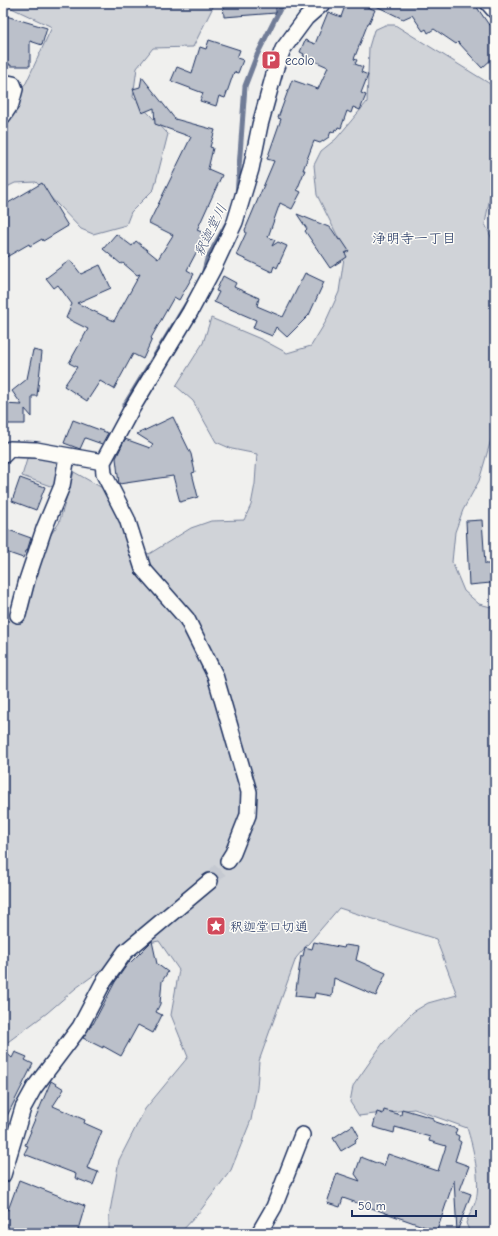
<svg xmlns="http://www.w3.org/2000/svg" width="498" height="1236" font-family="'Comic Neue','Klee One',sans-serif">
<rect width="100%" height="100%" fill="#f0f0ee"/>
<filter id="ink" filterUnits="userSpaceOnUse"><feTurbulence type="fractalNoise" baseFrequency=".025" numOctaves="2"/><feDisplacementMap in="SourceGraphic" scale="8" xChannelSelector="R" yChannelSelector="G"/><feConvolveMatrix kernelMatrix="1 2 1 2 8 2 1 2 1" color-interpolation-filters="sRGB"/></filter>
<g filter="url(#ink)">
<!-- green -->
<path fill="#d0d3d8" stroke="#76819b" d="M3 3H215L193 47 153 48 137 68 133 97 168 134 154 189 131 212 126 225 93 234 81 229 36 182 15 183 3 189V108L26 83 52 27 3 4Z
M385 25H395L495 87V169L485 224 495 245V426L479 481 463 510 455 532 452 562 464 591 479 604 495 608V1233H470L466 1223C469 1215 474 1207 476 1200 481 1181 473 1146 467 1128L414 1109 359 1116 350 1102 353 1086 383 1043 413 1012 428 1003 457 995 436 939 339 908 296 958 259 1061 257 1088 251 1120 231 1170 197 1215 180 1233H109V1217L119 1160 145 1109 188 1057 171 1015 179 970 159 941 121 948 105 967 76 988 47 1013 5 1044 3 1049V626L30 593 45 543 59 523 74 472 106 490 126 526 125 540 149 554 191 528 211 521 244 520 251 505 255 484 257 454 232 449 216 442 193 401 176 386 203 343 211 318 263 340 287 353 311 346 325 323 339 292 345 251 317 195 314 165 321 151 336 139 367 102 369 47 374 30Z
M28 456 60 462 56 488 22 476Z"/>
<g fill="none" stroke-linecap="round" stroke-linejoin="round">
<!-- stream -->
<path stroke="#6f7b97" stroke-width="5" d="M237 195 245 86 257 55 283 3
M203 275 207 259 227 223
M124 406 187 303"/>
</g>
<!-- building -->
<path fill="#bbc0ca" stroke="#1b2f5e" d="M223 3H276V13L224 17Z
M346 3H357L375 10 369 23H368L354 59 357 60 355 64 363 67 361 72 368 75 361 93 366 95 360 110 353 107 351 113 347 111 341 128 338 127 337 130 335 129 334 132 331 131 329 137 320 143 314 141 303 170H305L297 190 301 192 292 209 280 203 268 237 275 240 272 246 278 242 287 246 277 268 274 266 272 272 236 255 246 233 245 230 274 161 267 159 281 119 278 118 292 80 318 89 328 67 303 56 304 54 300 52 305 40 315 44 328 12 341 17Z
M370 3H474L489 25 495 20V56L482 68 458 42 456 44 434 29 428 33 426 29 423 31 412 15 403 19Z
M6 16 47 28 42 45 30 41V66H10V64H3V28Z
M209 40 240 50 237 58 243 60 238 73 234 72 225 98 219 96 216 106 200 101 203 93 171 81 177 67 192 73 200 47 206 49Z
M142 77 175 119 215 130 210 147 213 148 208 169 222 175 197 230 206 234 187 270 194 274 179 300 174 297 151 338 152 339 143 359 133 354 114 389 100 381 87 401 64 386 77 367 69 363 88 329 66 318 72 304 58 285 54 288 46 278 70 260 81 274 100 265 111 288 77 303 114 321 140 274 137 275 123 263 121 264 103 249 116 234 132 246 136 241 158 259 173 235 149 223 191 137 155 124 154 108 142 113 133 89 140 87Z
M42 183 68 226 43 241 42 239 30 246 29 244 3 259V206Z
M297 214 331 228 339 240 341 239 349 251 345 253 347 257 330 268 305 231 307 229Z
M305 273 324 282 309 315 287 337 276 327 272 336 253 328 256 320 214 302 219 292 216 291 223 276 236 283 234 287 259 298 257 306 283 317Z
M33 350 42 352 37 396H32V417L25 409V424H3V404L22 405 12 391 27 379Z
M173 417 191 454 195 472 192 473 198 497 180 502 173 476 119 484 116 458 125 439 150 448 153 444 137 434Z
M73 420 108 433 102 444 85 438 80 449 64 443Z
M20 478 45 487 36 510 12 501Z
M482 520 485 564H490L491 583 469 585 466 521Z
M3 528 31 538 27 551H26L23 558 3 551Z
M152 941 157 964 168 972 162 981 160 1004 156 1012 162 1015 153 1033 138 1025 121 1056 103 1046V1048L83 1038 92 1024H93L115 982 129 962 130 963Z
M314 942 344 948 345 945 359 947 356 960 386 973 376 996 334 978 332 996 315 993 314 998 295 996 301 956H303L305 947 312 949Z
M3 1050 12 1058 15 1052 27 1057 25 1060 33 1064 3 1124Z
M51 1081 64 1089 53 1106 85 1120 84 1123 102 1131 87 1168 98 1172 93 1185 75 1178 76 1174 24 1154 28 1146 25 1145 31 1131H30Z
M402 1109 433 1118V1121L457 1129 455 1134 459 1136 458 1140 461 1142 455 1161 469 1166 460 1190 471 1194 457 1232 454 1180 437 1231 343 1198 340 1207 327 1203 337 1173 360 1181 355 1174 361 1157 384 1166 388 1154 438 1171 446 1146 429 1141 430 1137 395 1127 394 1133 373 1127 377 1112 383 1114 384 1110 401 1115Z
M353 1125 359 1136 355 1140 356 1142 341 1151 333 1138Z
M19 1180 85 1206 77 1233H3V1208L8 1210Z"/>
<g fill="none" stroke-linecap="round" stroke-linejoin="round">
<!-- minor-tunnel -->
<path stroke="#c5c9d1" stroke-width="15" stroke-dasharray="15 8" stroke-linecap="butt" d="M210 881 228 861"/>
<!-- minor casing -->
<g stroke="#1b2f5e" stroke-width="18">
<path id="minor" d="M488 3 495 11
M3 82 13 84 15 89 11 104 3 116
M3 456 10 449 36 450 103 462
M18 615 27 580 44 529 62 486 67 456
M228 861 233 853 248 815 249 792 215 675 187 619 143 569 127 519 104 474 103 462 131 410 190 312 213 269 235 222 251 169 260 125 276 67 283 49 306 18 323 3
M3 1175 23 1108 34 1088 80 1027 103 983 125 952 210 881
M259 1233 274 1207 302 1135"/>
</g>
<!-- minor -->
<use href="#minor" stroke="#fdfcf7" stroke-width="15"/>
</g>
</g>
<!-- icons -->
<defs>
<g id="parking-square" transform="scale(1)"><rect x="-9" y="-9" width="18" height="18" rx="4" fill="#d1495b" stroke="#fdfcf7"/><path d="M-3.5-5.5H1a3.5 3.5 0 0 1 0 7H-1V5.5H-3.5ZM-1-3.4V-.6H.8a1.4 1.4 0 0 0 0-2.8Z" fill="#fff"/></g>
<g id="sight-square" transform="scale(1)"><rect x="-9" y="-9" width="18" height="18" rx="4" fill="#d1495b" stroke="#fdfcf7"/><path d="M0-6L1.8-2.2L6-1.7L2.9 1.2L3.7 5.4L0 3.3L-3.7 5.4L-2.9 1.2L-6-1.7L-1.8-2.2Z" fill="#fff"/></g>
</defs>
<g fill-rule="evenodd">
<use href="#parking-square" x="271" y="60"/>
<use href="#sight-square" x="216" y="926"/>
</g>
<g text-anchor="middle" stroke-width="3" stroke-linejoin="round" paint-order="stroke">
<!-- poi labels -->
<g font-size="13" fill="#1b2f5e" stroke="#fdfcf7" text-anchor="start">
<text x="285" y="65">ecolo</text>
<text x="230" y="931">釈迦堂口切通</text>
</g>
<!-- water labels -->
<g font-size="14" font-style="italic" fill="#4c5b7f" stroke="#fdfcf7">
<text transform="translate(210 230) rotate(-64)" y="5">釈迦堂川</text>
</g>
<!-- neighbourhood labels -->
<g font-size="14" fill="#1b2f5e" stroke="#fdfcf7">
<text x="414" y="243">浄明寺一丁目</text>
</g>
</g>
<!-- margin -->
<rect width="498" height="1236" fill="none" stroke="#fdfcf7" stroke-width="16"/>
<rect x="8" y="8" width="482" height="1220" fill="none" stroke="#1b2f5e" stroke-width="1.5" filter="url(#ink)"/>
<!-- scale -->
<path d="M352 1210v6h124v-6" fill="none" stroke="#1b2f5e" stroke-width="2"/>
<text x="358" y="1210" font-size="12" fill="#1b2f5e" stroke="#fdfcf7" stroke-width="3" paint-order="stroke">50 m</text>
</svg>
